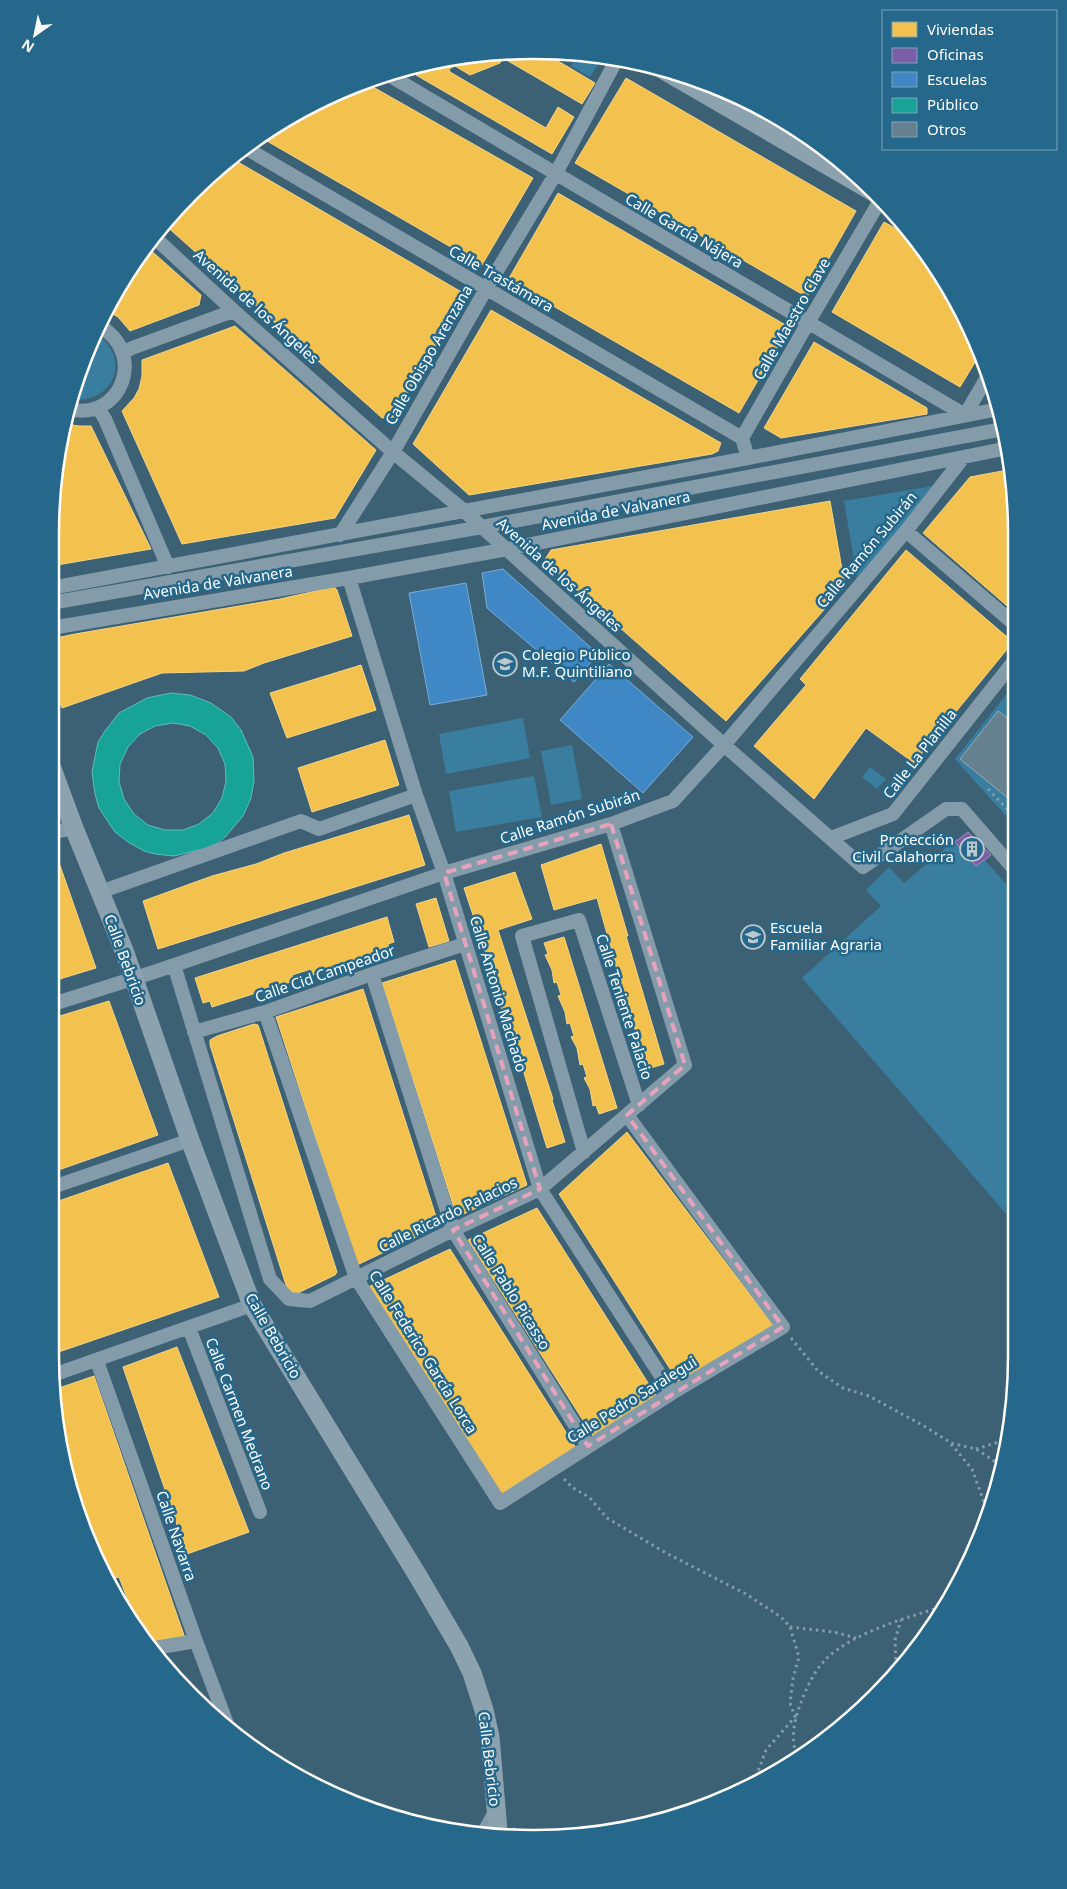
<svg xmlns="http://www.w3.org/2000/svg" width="1067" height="1889" font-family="'Noto Sans',sans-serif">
<rect width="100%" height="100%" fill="#3d6174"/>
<!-- green -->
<path fill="#397e9f" d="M578 54 598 64 590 77 571 66Z
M96 334C132 357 115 403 72 400L76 378Z
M939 485 857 578 844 501Z
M1014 685V825L955 759Z
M523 718 530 758 446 774 439 734Z
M572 745 582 799 551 805 541 751Z
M870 767 886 779 877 789 862 777Z
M534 776 542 817 456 832 449 791Z
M956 839H966L1014 893 1015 1224 802 978 881 906 866 890 889 867 904 883Z"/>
<!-- homes -->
<path fill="#f2c14e" stroke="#f6d483" d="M502 51 543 52 595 83 582 104 503 58 500 63 470 75 455 66 449 69 450 72 546 128 558 107 574 117 552 154 416 75 417 65Z
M626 78 856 211 807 297 575 163Z
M366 83 533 178 482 265 260 137 320 100Z
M231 158 465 294 394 417 382 418 371 408 164 224 170 214Z
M558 193 789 327 739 413 508 280Z
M884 222 915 239 936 265 980 354 960 387 832 312Z
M147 247 201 295 199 305 130 331 118 317 106 310 115 292Z
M491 310 721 443 718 451 712 454 469 495 413 444Z
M235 326 376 450 335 518 182 544 122 411 134 398 139 389 142 376V360Z
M814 342 927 408V414L781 438 764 428Z
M66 424 79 426H91L151 549 51 566V502Z
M1013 469V611L923 533 970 477Z
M830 501 845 586 726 721 544 561 551 550Z
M906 550 1013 642 914 763 866 728 814 799 754 746 806 685 800 679Z
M334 587 337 590 352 636 264 663 244 671 162 673 62 708 51 680V639L75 634 280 599Z
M361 665 376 710 287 738 270 693Z
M385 740 399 785 312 812 298 768Z
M409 815 425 865 158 949 143 901 212 876 256 864 284 853Z
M601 844 628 936H626L664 1064 647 1069 634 1026 633 1027 597 898 554 910 541 865Z
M57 857 96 968 50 982 51 858Z
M515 872 532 919 498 930 553 1099 552 1100 565 1142 547 1148 515 1044 500 1005H502L494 985 496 984 464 888Z
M436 898 449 941 429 947 416 904Z
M387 917 394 942 388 944 390 950 310 976 308 970 292 975 294 981 212 1007 210 1001 203 1003 195 978Z
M564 937 617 1108 599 1114 596 1105 593 1106 590 1089 584 1078 587 1077 583 1064 580 1065 577 1048 571 1037 574 1036 570 1023 567 1024 565 1012 558 996 561 995 557 982 554 983 552 970 545 955 548 954 544 943Z
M455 960 527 1185 457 1217 382 983Z
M363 989 439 1226 357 1265 276 1017Z
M109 1001 158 1135 50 1173V1019Z
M254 1024 258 1025 259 1028 337 1272 335 1275 298 1293 290 1292 286 1285 210 1045V1040L217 1036Z
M627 1132 773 1325 679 1383 559 1194Z
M168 1163 219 1297 50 1355V1204Z
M537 1208 657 1397 593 1436 468 1240Z
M450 1249 576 1448 498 1496 366 1288Z
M177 1347 249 1532 187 1554 123 1367Z
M94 1376 163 1575 185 1638 147 1645 132 1616H134L119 1577 112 1579 76 1511 56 1389Z"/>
<!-- offices -->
<path fill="#7b5ea7" stroke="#a38ec1" d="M968 832 991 855 976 866 955 842Z"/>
<!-- schools -->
<path fill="#3f88c5" stroke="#79acd6" d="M503 569 598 654 574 682 487 608 482 573Z
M466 583 487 695 430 705 409 593Z
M609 664 693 737 643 793 560 720Z"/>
<!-- public -->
<path fill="#17a398" stroke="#5dbfb7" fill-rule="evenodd" d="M171 693 190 695 211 703 231 717 241 730 253 757 254 781 251 798 243 816 226 836 218 843 207 848 174 856 155 854 144 851 128 842 115 832 99 808 95 794 92 772 98 742 105 731 119 713 147 698ZM173 723 190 726 206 735 218 748 225 764 226 781 222 798 213 813 199 824 183 830H165L148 825 134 814 124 799 119 782 120 764 128 747 140 734 155 726Z"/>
<!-- building -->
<path fill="#65808e" stroke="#98acb7" d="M998 711 1014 723V803L960 759Z"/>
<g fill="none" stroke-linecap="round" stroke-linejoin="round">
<!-- path -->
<path stroke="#849ca9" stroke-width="3" stroke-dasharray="2.5 4" stroke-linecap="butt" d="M988 789 1014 816
M791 1338 818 1371 843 1388 869 1396 924 1426 951 1443 976 1449 1000 1465
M951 1444 972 1469 989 1516
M976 1449 1005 1440
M564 1479 573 1488 589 1497 607 1518 666 1553 746 1594 781 1617 790 1627 799 1657 793 1678 790 1703 795 1717 766 1750 755 1779
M790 1627 834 1632 856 1638
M896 1666 895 1640 901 1620
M796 1754C791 1738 794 1721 800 1705 806 1689 814 1671 826 1659 854 1632 908 1617 945 1606
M513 1829 536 1832 587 1833"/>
<!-- lane -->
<path stroke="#849ca9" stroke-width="7" d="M51 810 65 807"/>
<!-- street -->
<path stroke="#849ca9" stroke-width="14" d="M387 74C579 189 773 300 965 415L989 374
M244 147 742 438
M154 237 235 312 393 452 463 510 724 745 863 867 946 809H962L1014 869
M123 353 132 348 225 314 235 312
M98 408 105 419 168 567
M69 409C121 422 148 353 99 326
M748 458 742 438 809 321 881 199
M906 531 1013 623
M340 535 393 452 486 289 555 175 617 59
M349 578 416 795 444 873 540 1189 672 1393
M51 588 748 458 999 409
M51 603 482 527 1003 429
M51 628 349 578 507 549 1008 448
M51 833 74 828
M831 838 893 814 1014 661
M100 892 301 821 319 829 416 795
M174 965 270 1279 289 1299 310 1301 453 1230 540 1189 685 1065 611 824
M372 974 453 1230 588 1446
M50 1005 154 972 444 873 611 824 673 801 724 745 906 531 963 458
M265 1012 356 1278 500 1503 672 1393 783 1327 627 1115
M194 1032 265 1012 372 974 465 944
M584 1152 522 936 579 920 639 1105
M50 1188 190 1140
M189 1328 260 1512
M97 1361 196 1641 226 1721
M53 1375 252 1305
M149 1649 196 1641
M485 1830 496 1810"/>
<!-- secondary -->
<path stroke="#8ca2ae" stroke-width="19" d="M662 69 877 194
M51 766 74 828 125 953 190 1140 252 1305 418 1576 459 1646 472 1673 484 1710 490 1737 498 1831"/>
</g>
<!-- marked area -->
<path fill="none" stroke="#e7a3bd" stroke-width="4" stroke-dasharray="10 6" stroke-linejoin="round" d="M611 824 685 1065 627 1115 783 1327 588 1446 453 1230 540 1189 444 873Z"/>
<!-- icons -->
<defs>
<g id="school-ring" transform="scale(1.25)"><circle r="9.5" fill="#26688b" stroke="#bbc8ce" stroke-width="1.5"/><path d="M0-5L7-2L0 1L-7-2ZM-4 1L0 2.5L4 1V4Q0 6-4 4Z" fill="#bbc8ce"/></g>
<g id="building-ring" transform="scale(1.25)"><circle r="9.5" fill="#26688b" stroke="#bbc8ce" stroke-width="1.5"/><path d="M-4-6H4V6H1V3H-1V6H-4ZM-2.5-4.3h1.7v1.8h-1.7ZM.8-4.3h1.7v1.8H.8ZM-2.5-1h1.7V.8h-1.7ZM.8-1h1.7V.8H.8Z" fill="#bbc8ce"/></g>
</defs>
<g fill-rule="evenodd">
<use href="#school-ring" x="505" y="664"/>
<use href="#building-ring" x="972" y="849"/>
<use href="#school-ring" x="753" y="937"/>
</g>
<g text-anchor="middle" stroke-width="5" stroke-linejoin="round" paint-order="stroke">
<!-- street labels -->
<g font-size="15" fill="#fff" stroke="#26688b">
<text transform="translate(684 231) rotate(30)" y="5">Calle García Nájera</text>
<text transform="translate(501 279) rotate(30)" y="5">Calle Trastámara</text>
<text transform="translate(256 307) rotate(42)" y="5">Avenida de los Ángeles</text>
<text transform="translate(792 319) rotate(-60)" y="5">Calle Maestro Clave</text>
<text transform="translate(429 355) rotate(-60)" y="5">Calle Obispo Arenzana</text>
<text transform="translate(616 511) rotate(-11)" y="5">Avenida de Valvanera</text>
<text transform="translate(867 550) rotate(-50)" y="5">Calle Ramón Subirán</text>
<text transform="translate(559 575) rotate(42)" y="5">Avenida de los Ángeles</text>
<text transform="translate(218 583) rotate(-9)" y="5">Avenida de Valvanera</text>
<text transform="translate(920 754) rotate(-52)" y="5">Calle La Planilla</text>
<text transform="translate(570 817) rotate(-18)" y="5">Calle Ramón Subirán</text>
<text transform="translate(125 960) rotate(70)" y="5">Calle Bebricio</text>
<text transform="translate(325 974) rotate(-19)" y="5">Calle Cid Campeador</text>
<text transform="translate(498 994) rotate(73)" y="5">Calle Antonio Machado</text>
<text transform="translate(624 1007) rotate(72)" y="5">Calle Teniente Palacio</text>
<text transform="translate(448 1215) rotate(-26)" y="5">Calle Ricardo Palacios</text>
<text transform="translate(511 1292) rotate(58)" y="5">Calle Pablo Picasso</text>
<text transform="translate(273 1336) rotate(60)" y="5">Calle Bebricio</text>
<text transform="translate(423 1352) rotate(58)" y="5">Calle Federico García Lorca</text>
<text transform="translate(632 1400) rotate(-32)" y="5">Calle Pedro Saralegui</text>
<text transform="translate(239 1414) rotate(69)" y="5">Calle Carmen Medrano</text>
<text transform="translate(176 1536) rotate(71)" y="5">Calle Navarra</text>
<text transform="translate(489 1759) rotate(83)" y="5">Calle Bebricio</text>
</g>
<!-- poi labels -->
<g font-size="15" fill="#fff" stroke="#26688b" text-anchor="start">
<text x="522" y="660">Colegio Público<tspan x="522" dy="17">M.F. Quintiliano</tspan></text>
<text x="954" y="845" text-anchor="end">Protección<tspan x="954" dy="17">Civil Calahorra</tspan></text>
<text x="770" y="933">Escuela<tspan x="770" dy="17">Familiar Agraria</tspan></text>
</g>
</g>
<!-- crop -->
<path d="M0 0H1067V1889H0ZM533 59H534A474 474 0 0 1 1008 533V1356A474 474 0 0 1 534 1830H533A474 474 0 0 1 59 1356V533A474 474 0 0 1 533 59Z" fill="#26688b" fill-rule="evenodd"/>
<path fill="none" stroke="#fff" stroke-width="2.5" d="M533 59H534A474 474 0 0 1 1008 533V1356A474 474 0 0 1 534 1830H533A474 474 0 0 1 59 1356V533A474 474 0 0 1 533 59Z"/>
<!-- legend -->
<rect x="882" y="10" width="175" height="140" fill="#26688b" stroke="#7da4b9"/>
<rect x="892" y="22" width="25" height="15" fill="#f2c14e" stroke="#7da4b9"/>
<text x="927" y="35" font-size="15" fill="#ffffff">Viviendas</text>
<rect x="892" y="48" width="25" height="15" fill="#7b5ea7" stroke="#7da4b9"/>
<text x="927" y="60" font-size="15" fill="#ffffff">Oficinas</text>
<rect x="892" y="72" width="25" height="15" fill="#3f88c5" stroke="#7da4b9"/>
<text x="927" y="85" font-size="15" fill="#ffffff">Escuelas</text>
<rect x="892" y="98" width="25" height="15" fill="#17a398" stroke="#7da4b9"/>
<text x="927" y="110" font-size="15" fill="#ffffff">Público</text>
<rect x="892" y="122" width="25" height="15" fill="#65808e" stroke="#7da4b9"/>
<text x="927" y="135" font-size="15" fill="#ffffff">Otros</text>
<!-- north arrow -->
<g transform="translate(35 35) rotate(213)" stroke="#26688b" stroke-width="4" paint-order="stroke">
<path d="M0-4L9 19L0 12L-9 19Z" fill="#ffffff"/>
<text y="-8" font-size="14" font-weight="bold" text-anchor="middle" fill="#ffffff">N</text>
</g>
</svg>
